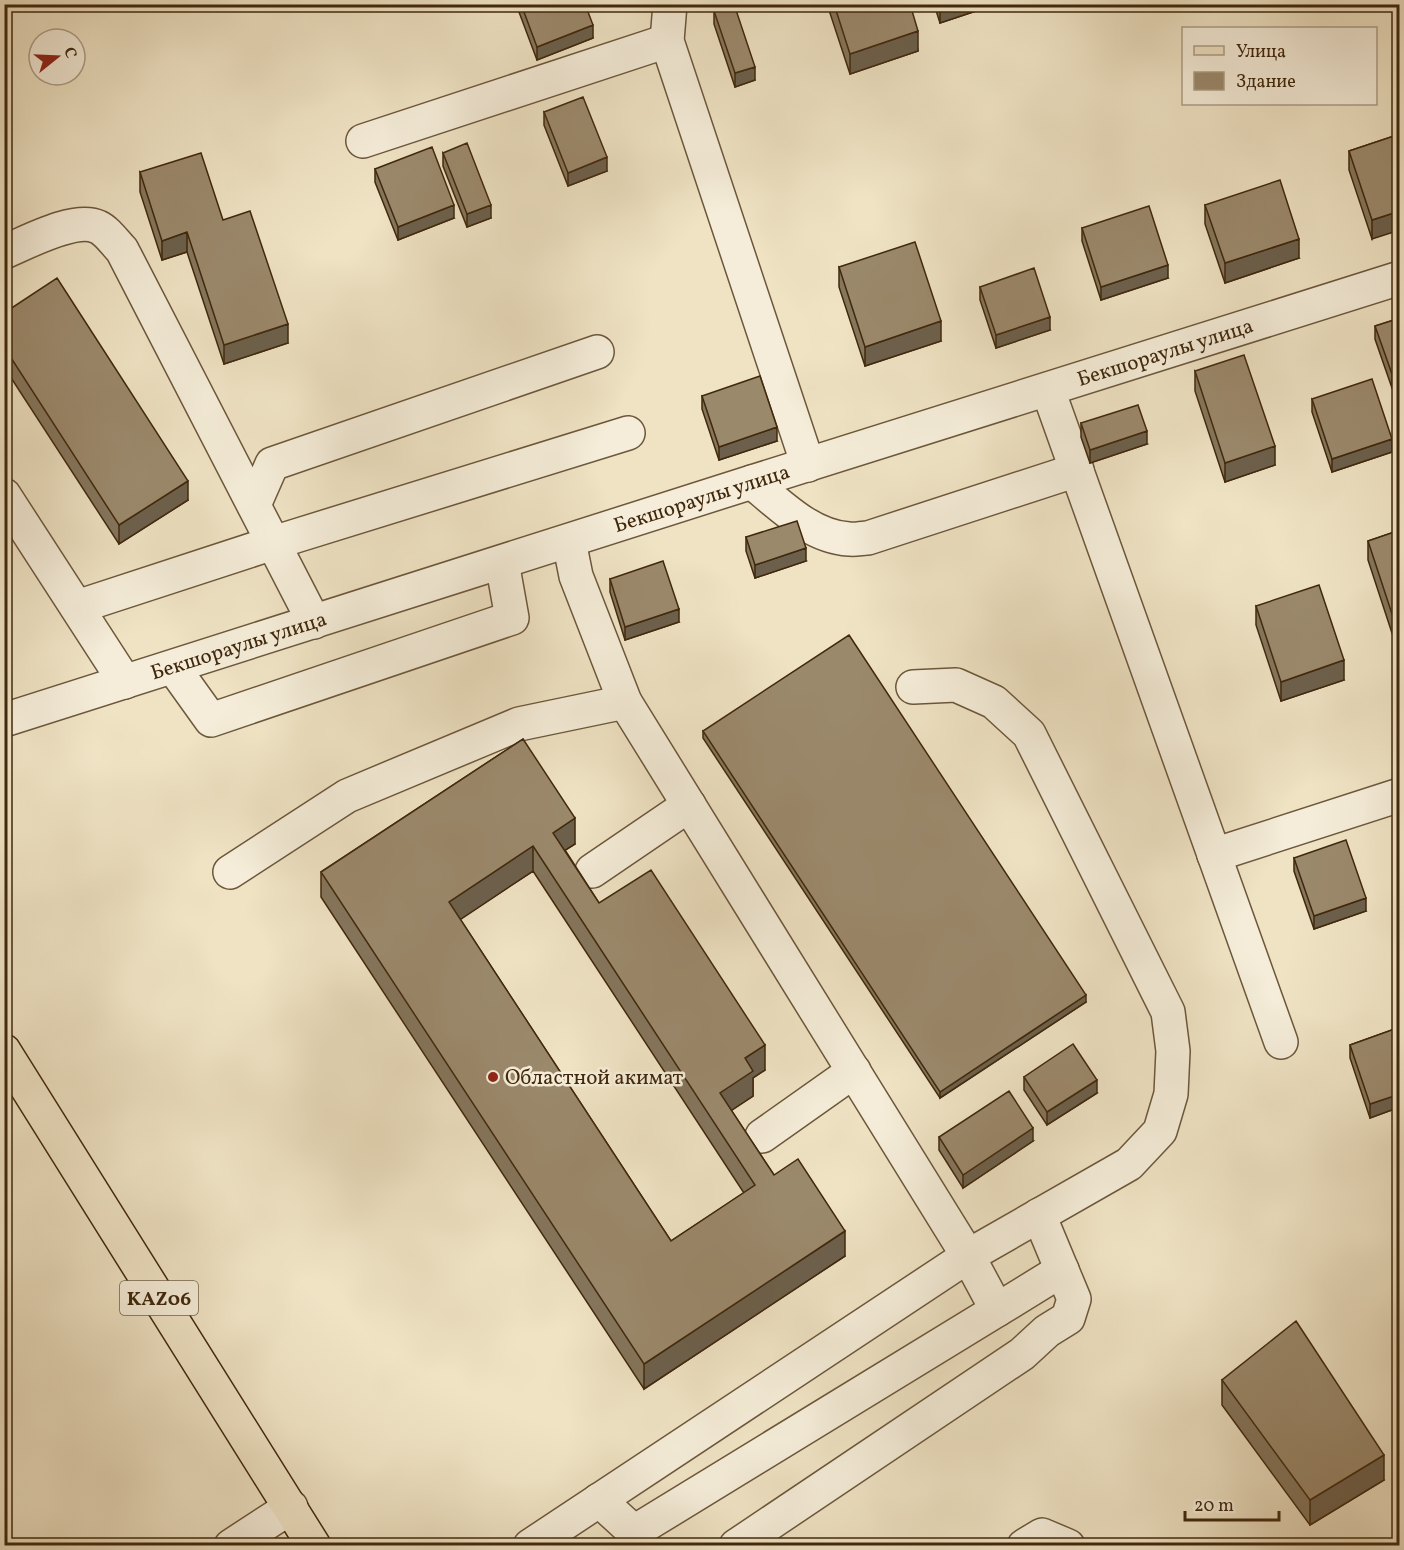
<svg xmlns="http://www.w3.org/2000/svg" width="1404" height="1550" font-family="Vollkorn,serif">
<rect width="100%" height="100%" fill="#efe3c4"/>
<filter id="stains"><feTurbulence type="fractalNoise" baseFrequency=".00333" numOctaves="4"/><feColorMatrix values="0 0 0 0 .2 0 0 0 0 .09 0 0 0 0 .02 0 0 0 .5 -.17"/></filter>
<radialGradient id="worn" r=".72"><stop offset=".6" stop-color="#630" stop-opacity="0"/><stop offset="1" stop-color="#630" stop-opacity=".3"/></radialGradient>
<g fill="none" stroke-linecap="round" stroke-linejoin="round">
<!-- minor casing -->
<g stroke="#6c573b" stroke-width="36">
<g id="minor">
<path d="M670 4 667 41 808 465"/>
<path d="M363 141 667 41"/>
<path d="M4 252C26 243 75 216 98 227 107 231 115 243 122 250L314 622"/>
<path d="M1048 390 1281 1042"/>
<path d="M752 482C780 505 811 537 849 539 855 540 862 538 868 538L1077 470"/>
<path d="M4 495 125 682"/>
<path d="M254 505 272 464 597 352"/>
<path d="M569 541 576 576 625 702 968 1256 997 1310 634 1532 599 1500"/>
<path d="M77 607 273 543 628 433"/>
<path d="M173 667 211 720 512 618 502 562"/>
<path id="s1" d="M4 720 752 482 1400 278"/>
<path d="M1214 855 1400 795"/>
<path d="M592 871 689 805"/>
<path d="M230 872 347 796 519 724 625 702"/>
<path d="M762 1136 854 1071"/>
<path d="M997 1310 1062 1270"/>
<path d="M231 1546 291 1507"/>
<path d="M530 1546 968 1256 1129 1164 1160 1131 1171 1094 1173 1051 1168 1012 1029 734 994 702 956 685 913 687"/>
<path d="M736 1546 1022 1354 1047 1331 1068 1318 1074 1299 1039 1215"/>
<path d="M1024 1546 1042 1535 1068 1546"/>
</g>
</g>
<!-- major casing -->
<g stroke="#40280d" stroke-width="36">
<path id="major" d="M4 1051 314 1546"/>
</g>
<!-- minor -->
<use href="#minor" stroke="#f5edd9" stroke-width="33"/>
<!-- major -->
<use href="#major" stroke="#efe3c4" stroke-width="33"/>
</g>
<!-- wall -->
<path fill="#85765d" stroke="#40280d" stroke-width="1.5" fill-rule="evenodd" d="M516 4H585L593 38 537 60Z
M827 4H910L918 51 850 74Z
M934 4H997L940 23Z
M714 11 755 80 735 87 714 24Z
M544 112 607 171 568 186 544 125Z
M1400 134 1372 239 1349 170V151Z
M443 153 491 218 467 227 443 166Z
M375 169 454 218 398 240 375 182Z
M140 172 288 343 224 364 187 252 162 260 140 192Z
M1205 205 1299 258 1225 283 1205 224Z
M1082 228 1168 278 1101 300 1082 241Z
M839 267 941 341 865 366 839 287Z
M980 287 1050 330 996 348 980 300Z
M4 313 188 500 119 544 4 367Z
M1400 318 1392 388 1375 339V326Z
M1195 371 1275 465 1225 482 1195 391Z
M702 396 777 441 719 460 702 409Z
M1312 399 1392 452 1332 472 1312 412Z
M1081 423 1147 444 1090 463 1081 437Z
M1400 530V634L1393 636 1368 560V541Z
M746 537 806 561 755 578 746 551Z
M610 579 679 622 625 640 610 592Z
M1256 606 1344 680 1281 701 1256 625Z
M703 731 1086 1002 940 1098 703 738Z
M523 739 575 844 565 850 599 903 765 1070 753 1078V1096L731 1110 774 1175 845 1256 644 1389 321 897V872ZM533 871 744 1193 671 1241 460 919Z
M1294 858 1366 911 1314 929 1294 871Z
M1400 1027V1107L1370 1118 1350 1058V1045Z
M1024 1077 1097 1093 1047 1125 1024 1090Z
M1400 1124V1147L1396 1138V1125Z
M939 1137 1033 1141 963 1188 939 1150Z
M1222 1380 1384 1480 1310 1525 1222 1405Z"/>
<!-- shaded-wall -->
<path fill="#6c604c" stroke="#40280d" stroke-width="1.5" d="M940 4H997L940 23Z
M593 25V38L537 60V47Z
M918 31V51L850 74V54Z
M755 67V80L735 87V73Z
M607 157V171L568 186V173Z
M454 205V218L398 240V227Z
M491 205V218L467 227V214Z
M1400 211V230L1372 239V220Z
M187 232V252L162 260V241Z
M1299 239V258L1225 283V263Z
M1168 265V278L1101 300V287Z
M1050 317V330L996 348V335Z
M941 321V341L865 366V347Z
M288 324V343L224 364V345Z
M1400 372V385L1392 388V374Z
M777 427V441L719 460V447Z
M1147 431V444L1090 463V450Z
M1392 439V452L1332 472V459Z
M1275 446V465L1225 482V463Z
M188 481V500L119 544V525Z
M806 548V561L755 578V565Z
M679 609V622L625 640V627Z
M1400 614V634L1393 636V617Z
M1344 660V680L1281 701V682Z
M575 818V844L553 858V833Z
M533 846V871L449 927V902Z
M1366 898V911L1314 929V916Z
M1086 995V1002L940 1098V1092Z
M765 1045V1070L753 1078V1096L720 1118V1093L745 1058Z
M1097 1080V1093L1047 1125V1112Z
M1400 1094V1107L1370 1118V1104Z
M1033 1128V1141L963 1188V1175Z
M845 1231V1256L644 1389V1364Z
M1384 1455V1480L1310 1525V1500Z"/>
<!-- building -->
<path fill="#9b896c" stroke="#40280d" stroke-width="1.5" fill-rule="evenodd" d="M521 4H585L593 25 537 47Z
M733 4H734L755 67 735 73 714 11Z
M834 4H910L918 31 850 54Z
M583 97 607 157 568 173 544 112Z
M1400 134V211L1372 220 1349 151Z
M467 143 491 205 467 214 443 153Z
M432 147 454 205 398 227 375 169Z
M201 153 223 220 250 211 288 324 224 345 187 232 162 241 140 172Z
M1280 180 1299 239 1225 263 1205 205Z
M1149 206 1168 265 1101 287 1082 228Z
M915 242 941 321 865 347 839 267Z
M1034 268 1050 317 996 335 980 287Z
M57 278 188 481 119 525 4 347V313Z
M1400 318V372L1392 374 1375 326Z
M1244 355 1275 446 1225 463 1195 371Z
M760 376 777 427 719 447 702 396Z
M1372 379 1392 439 1332 459 1312 399Z
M1138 405 1147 431 1090 450 1081 423Z
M797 521 806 548 755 565 746 537Z
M1400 530V614L1393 617 1368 541Z
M663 561 679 609 625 627 610 579Z
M1319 585 1344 660 1281 682 1256 606Z
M849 635 1086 995 940 1092 703 731Z
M523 739 575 818 553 833 599 903 651 870 765 1045 745 1058 753 1071 720 1093 774 1175 798 1159 845 1231 644 1364 321 872ZM533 846 755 1185 671 1241 449 902Z
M1346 840 1366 898 1314 916 1294 858Z
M1400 1027V1094L1370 1104 1350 1045Z
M1073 1044 1097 1080 1047 1112 1024 1077Z
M1009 1091 1033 1128 963 1175 939 1137Z
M1400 1124V1134L1396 1125Z
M1296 1321 1384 1455 1310 1500 1222 1380Z"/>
<!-- markers -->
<circle fill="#8f2418" stroke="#f5edd9" stroke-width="2" cx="493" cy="1077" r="6"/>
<g text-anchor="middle" stroke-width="5" stroke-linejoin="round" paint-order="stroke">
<!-- shield labels -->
<rect fill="#f5edd9" stroke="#76634a" stroke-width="1.5" x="120" y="1281" width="78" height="34" rx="4.5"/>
<g font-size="20" font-weight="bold" fill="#40280d">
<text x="159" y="1305">KAZ06</text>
</g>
<!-- street labels -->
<g font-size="21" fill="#40280d" stroke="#f5edd9">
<text dy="7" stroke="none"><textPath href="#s1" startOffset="1218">Бекшораулы улица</textPath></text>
<text dy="7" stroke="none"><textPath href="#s1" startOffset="732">Бекшораулы улица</textPath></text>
<text dy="7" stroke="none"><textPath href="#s1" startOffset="246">Бекшораулы улица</textPath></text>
</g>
<!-- poi labels -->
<g font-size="21" fill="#40280d" stroke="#f5edd9" text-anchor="start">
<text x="505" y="1084">Областной акимат</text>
</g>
</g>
<!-- margin -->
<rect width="1404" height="1550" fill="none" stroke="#efe3c4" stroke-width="24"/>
<rect x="6" y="6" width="1392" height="1538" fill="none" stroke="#40280d" stroke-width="3"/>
<rect x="12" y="12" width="1380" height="1526" fill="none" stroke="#40280d" stroke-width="1.5"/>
<!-- legend -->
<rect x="1182" y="27" width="195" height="78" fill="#f5edd9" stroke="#ad9e87" stroke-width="1.5"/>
<rect x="1194" y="46" width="30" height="9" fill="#efe3c4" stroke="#ad9e87" stroke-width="1.5"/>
<text x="1236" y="57" font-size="18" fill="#40280d">Улица</text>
<rect x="1194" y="72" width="30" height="18" fill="#9b896c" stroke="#ad9e87" stroke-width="1.5"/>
<text x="1236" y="87" font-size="18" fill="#40280d">Здание</text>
<!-- north arrow -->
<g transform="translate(57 57) rotate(72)"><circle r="28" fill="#f5edd9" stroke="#ad9e87" stroke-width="1.5"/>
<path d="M0-4.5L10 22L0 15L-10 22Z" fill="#8f2418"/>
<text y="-9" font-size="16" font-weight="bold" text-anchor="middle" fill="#40280d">С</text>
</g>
<!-- scale -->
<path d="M1185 1511v9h94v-9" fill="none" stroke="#40280d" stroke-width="3"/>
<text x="1194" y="1511" font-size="18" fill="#40280d" stroke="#f5edd9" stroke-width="4.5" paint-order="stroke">20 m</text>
<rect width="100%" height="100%" filter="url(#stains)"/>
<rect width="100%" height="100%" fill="url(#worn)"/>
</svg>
